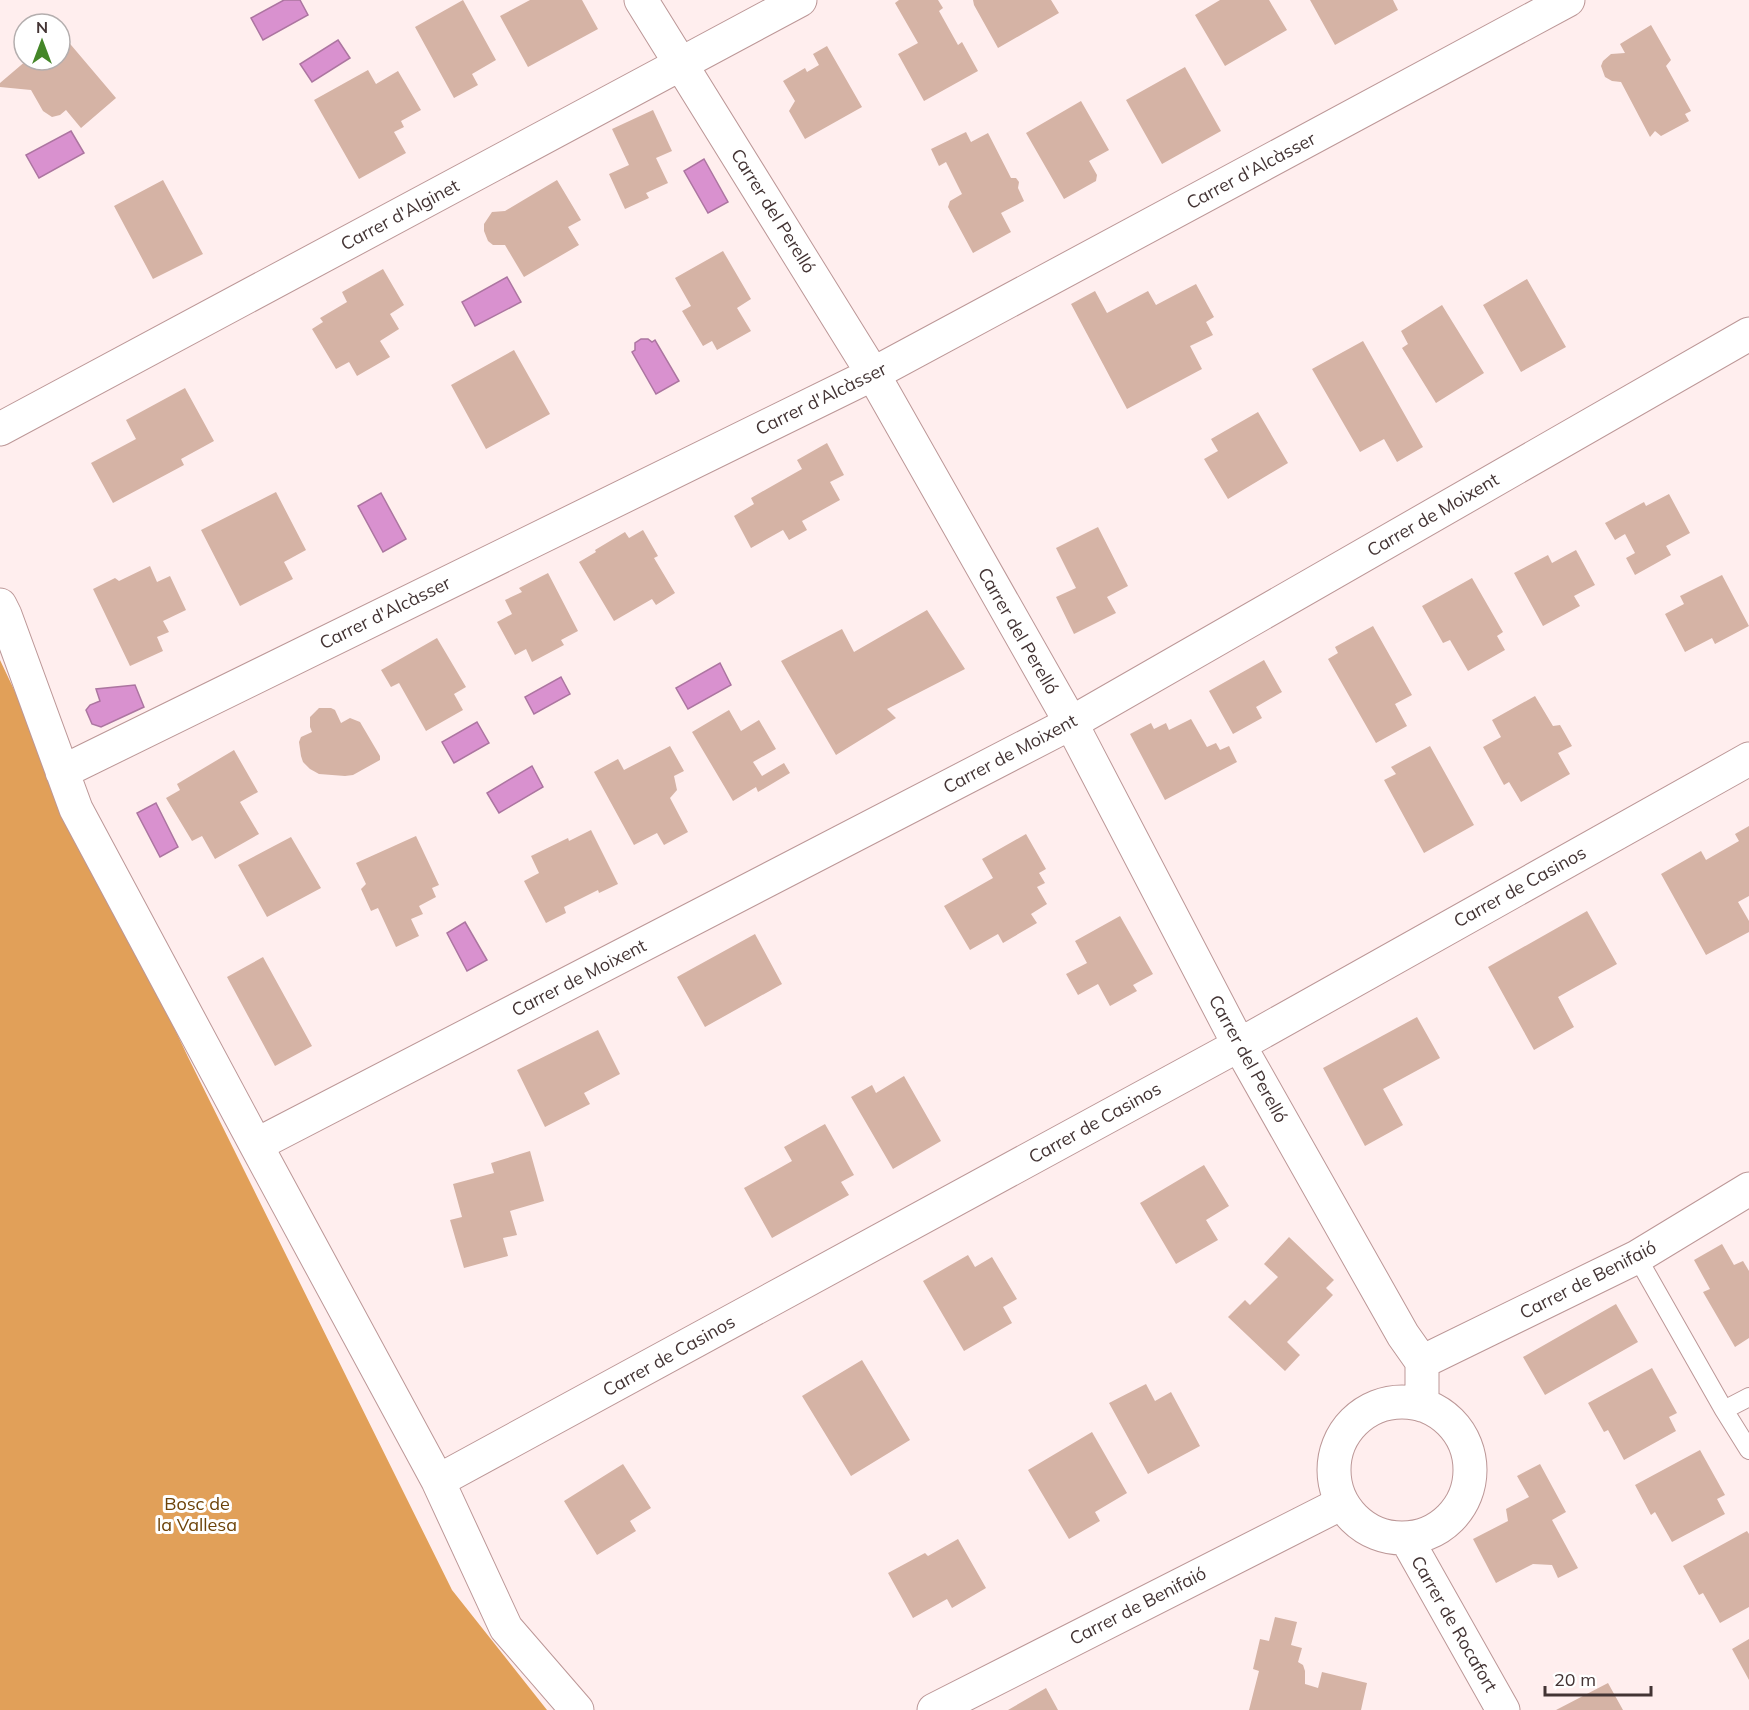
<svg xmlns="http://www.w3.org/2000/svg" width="1749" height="1710" font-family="Mulish,sans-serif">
<rect width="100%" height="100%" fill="#fee"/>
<!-- forest -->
<path fill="#e1a059" d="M0 660 188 1057 452 1590 547 1710H0Z"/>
<!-- water -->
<path fill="#d991cf" stroke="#ac75a0" stroke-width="1.5" d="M284 0H300L308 15 263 40 251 18Z
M338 40 350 58 312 82 300 64Z
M71 131 84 153 39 178 26 155Z
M704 159 728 202 708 213 684 171Z
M507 277 521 302 475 326 462 302Z
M641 339H648L652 342 655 340 679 381 656 394 632 352 635 350V343Z
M381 493 406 539 383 552 358 506Z
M720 663 731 685 688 709 676 688Z
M561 677 570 694 534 714 525 697Z
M135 685 144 707 101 727 92 724 86 710 90 705 100 701 96 689Z
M477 722 489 743 454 763 442 742Z
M532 766 543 787 499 813 487 793Z
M156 803 178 847 160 857 137 813Z
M465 922 487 960 467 971 447 933Z"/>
<!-- building -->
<path fill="#d5b3a5" d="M463 0 496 60 472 74 478 85 454 98 415 27Z
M530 0H582L598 29 528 67 500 16Z
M899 0H938L943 8 939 11 958 45 962 42 978 71 924 101 898 54 918 43 895 3Z
M973 0H1051L1059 13 998 48 974 5Z
M1220 0H1269L1287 30 1225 66 1195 15Z
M1310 0H1393L1398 10 1335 45Z
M1651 25 1671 60 1666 66 1691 111 1685 114 1689 121 1661 136 1655 131 1650 137 1621 82 1612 81 1605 77 1601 66 1603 61 1611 54 1625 53 1620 44Z
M60 32 116 98 81 128 66 110 60 115 52 117 43 111 31 90 0 87V83L27 60H60Z
M827 46 862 107 805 139 789 111 795 101 783 81 805 68 807 72 819 65 813 54Z
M1185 67 1221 131 1162 164 1126 100Z
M368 70 376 84 398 71 421 110 401 121 404 127 394 132 406 153 359 179 314 100Z
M1081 101 1109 150 1089 161 1097 175 1096 181 1064 199 1026 133Z
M653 110 672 151 656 158 668 183 646 193 649 198 625 209 609 174 629 165 612 129Z
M966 132 971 142 988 133 1011 178H1016L1019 182 1018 188 1024 201 1001 213 1011 232 973 253 948 207 950 201 962 194 946 162 939 166 931 149Z
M163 180 203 254 153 279 114 206Z
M557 180 581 220 568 227 579 245 524 277 505 245H493L488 241 484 231V224L492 212 505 211Z
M723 251 751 299 737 308 751 331 717 350 712 341 703 346 682 311 691 306 675 278Z
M383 269 404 305 390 314 399 329 380 341 390 357 357 376 349 362 336 369 312 329 323 322 320 318 347 302 342 292Z
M1527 279 1566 347 1521 372 1483 305Z
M1196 284 1214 317 1206 322 1213 335 1190 346 1202 369 1127 409 1071 304 1095 291 1107 313 1148 291 1156 305Z
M1442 305 1484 373 1436 403 1402 348 1408 344 1401 331Z
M1363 341 1423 447 1397 462 1384 439 1360 452 1312 369Z
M514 350 550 414 486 449 451 385Z
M185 388 214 441 181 459 184 465 113 503 91 463 136 439 126 420Z
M1258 412 1288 463 1228 499 1204 459 1218 451 1211 439Z
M827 443 844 475 830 482 840 500 802 521 807 530 789 540 783 530 751 548 734 516 754 504 751 498 802 469 797 460Z
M276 492 306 550 284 562 293 579 240 606 201 530Z
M1669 494 1690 533 1666 546 1671 555 1635 575 1626 558 1635 553 1625 534 1615 540 1605 523 1644 502 1646 506Z
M1098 527 1128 586 1107 597 1116 613 1074 634 1056 597 1076 588 1056 548Z
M643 530 658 556 654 558 675 593 656 605 652 599 614 621 579 562 596 552 595 550 625 532 629 538Z
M1576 550 1595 585 1574 596 1580 606 1543 626 1514 573 1548 555 1552 563Z
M150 566 157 582 170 576 186 610 163 621 169 632 157 637 163 651 130 666 93 589 115 578 119 581Z
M548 573 578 631 561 640 564 645 532 662 526 649 515 655 497 622 512 614 505 600 522 592 519 588Z
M1722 575 1749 626 1715 644 1712 638 1685 652 1665 614 1684 604 1680 596Z
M1472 578 1503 632 1497 636 1505 650 1468 671 1450 640 1443 643 1422 606Z
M927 610 965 669 887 709 896 718 836 755 781 661 842 629 854 652Z
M1373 626 1412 695 1395 704 1407 726 1376 743 1328 659 1338 653 1335 647Z
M437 638 466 687 454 694 463 710 426 731 399 683 391 687 381 670Z
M1264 660 1282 692 1256 707 1262 718 1233 734 1209 691Z
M1535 696 1553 726 1560 725 1572 746 1558 753 1570 774 1521 802 1509 782 1504 785 1483 747 1501 737 1492 720Z
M319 708H331L335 710 341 723 350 718 360 722 380 756V760L353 775 345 776 319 774 310 769 303 762 301 756 299 742 301 737 312 732 310 727V717Z
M729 710 741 731 759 720 776 749 753 762 762 776 784 763 790 773 758 792 756 787 733 801 692 732Z
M1191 719 1207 747 1216 743 1220 750 1229 746 1237 762 1165 800 1130 734 1151 723 1154 729 1166 723 1169 730Z
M670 746 684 771 674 776 677 790 670 798 688 832 664 845 657 833 634 845 594 772 618 759 624 770Z
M1430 746 1474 825 1424 853 1384 780 1396 774 1391 767Z
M234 750 258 792 240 802 259 834 215 859 202 836 192 841 166 798 180 790 177 784Z
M1749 826V896L1738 902 1749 921V932L1706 955 1661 874 1701 851 1706 860 1739 841 1735 834Z
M591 830 618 884 599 893 598 890 564 907 566 913 546 923 524 881 539 873 531 856 568 838 569 841Z
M1026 834 1046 869 1039 873 1045 883 1037 887 1047 904 1031 914 1037 923 1003 943 998 934 970 950 944 906 993 878 982 859Z
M416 836 439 885 432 888 436 897 419 906 423 914 411 919 419 936 396 947 378 908 371 911 361 889 366 884 356 863Z
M291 837 321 888 267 917 238 865Z
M1587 911 1617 964 1558 997 1574 1027 1534 1050 1488 967Z
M1120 916 1153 974 1133 985 1137 991 1110 1006 1098 984 1078 995 1066 974 1087 963 1075 941Z
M755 934 782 984 705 1027 677 977Z
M263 957 312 1046 275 1066 227 977Z
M1417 1017 1440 1058 1383 1089 1403 1125 1365 1146 1323 1068Z
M598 1030 620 1074 584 1093 590 1104 545 1127 517 1070Z
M904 1076 941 1141 893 1169 851 1097 872 1085 876 1093Z
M825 1124 854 1175 841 1182 849 1195 772 1238 744 1188 792 1161 784 1147Z
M530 1151 544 1201 510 1211 517 1235 503 1238 508 1256 464 1268 450 1220 462 1217 453 1184 494 1173 491 1163Z
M1204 1165 1229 1206 1206 1220 1218 1240 1176 1264 1140 1203Z
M1289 1237 1334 1280 1326 1288 1333 1295 1287 1342 1300 1355 1285 1371 1228 1317 1245 1300 1250 1305 1278 1277 1264 1264Z
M1722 1244 1734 1265 1743 1261 1749 1271V1338L1735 1347 1703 1292 1710 1289 1694 1260Z
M968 1255 975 1267 992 1257 1017 1299 1003 1307 1012 1323 964 1351 923 1281Z
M1616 1304 1638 1342 1545 1395 1523 1357Z
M862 1360 910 1440 851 1476 802 1396Z
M1652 1368 1677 1413 1669 1417 1676 1431 1624 1460 1608 1430 1604 1432 1588 1403Z
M1146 1384 1155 1401 1171 1392 1200 1446 1148 1474 1109 1403Z
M1092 1432 1127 1493 1095 1512 1100 1521 1069 1539 1028 1470Z
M1700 1450 1725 1495 1717 1499 1725 1514 1672 1542 1655 1512 1651 1515 1635 1485Z
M623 1464 651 1508 630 1521 636 1531 597 1555 564 1501Z
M1540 1464 1566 1512 1552 1520 1578 1568 1558 1578 1552 1565 1533 1564 1496 1583 1473 1539 1508 1521 1506 1509 1529 1497 1517 1476Z
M1747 1531 1749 1534V1607L1720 1623 1703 1593 1699 1595 1683 1566Z
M958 1539 986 1588 952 1608 947 1599 913 1618 888 1573 925 1553 928 1556Z
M1275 1617 1297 1622 1291 1645 1302 1648 1298 1662 1303 1665 1305 1671V1684L1318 1688 1322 1672 1367 1683 1361 1710H1249L1259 1671 1253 1669 1260 1639 1269 1641Z
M1749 1639V1680L1732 1649Z
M1608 1683 1623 1710H1556Z
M1046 1688 1058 1710H1008Z"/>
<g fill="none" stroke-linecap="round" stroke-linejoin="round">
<!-- service casing -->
<g stroke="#bc9797" stroke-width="20">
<path id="service" d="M1637 1257 1724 1410 1749 1450
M1724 1410 1749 1397"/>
</g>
<!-- minor casing -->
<g stroke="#bc9797" stroke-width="35">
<path id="minor" d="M641 0 873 374 1071 723 1239 1045 1403 1335 1422 1362V1405
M0 429 800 0
M0 605 5 615 76 809 256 1145 438 1481 506 1628 577 1710
M62 772 873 374 1568 0
M256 1145 1071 723 1749 334
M1422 1362 1637 1257 1749 1189
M1334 1470a68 68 0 1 1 136 0a68 68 0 1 1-136 0Z
M438 1481 1239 1045 1749 759
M1406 1538 1503 1710
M934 1710 1342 1503"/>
</g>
<!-- service -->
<use href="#service" stroke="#fff" stroke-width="18"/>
<!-- minor -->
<use href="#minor" stroke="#fff" stroke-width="33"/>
</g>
<g text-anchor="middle" stroke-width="6" stroke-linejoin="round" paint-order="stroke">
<!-- street labels -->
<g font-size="18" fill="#433434" stroke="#fff">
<text transform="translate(1251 171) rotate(-28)" y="6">Carrer d'Alcàsser</text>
<text transform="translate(773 211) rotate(58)" y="6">Carrer del Perelló</text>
<text transform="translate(400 215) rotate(-28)" y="6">Carrer d'Alginet</text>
<text transform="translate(821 399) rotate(-26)" y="6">Carrer d'Alcàsser</text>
<text transform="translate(1433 515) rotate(-30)" y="6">Carrer de Moixent</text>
<text transform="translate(385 613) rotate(-26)" y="6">Carrer d'Alcàsser</text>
<text transform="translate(1018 631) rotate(60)" y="6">Carrer del Perelló</text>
<text transform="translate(1010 754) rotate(-28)" y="6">Carrer de Moixent</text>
<text transform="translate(1520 887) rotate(-29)" y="6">Carrer de Casinos</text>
<text transform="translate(579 978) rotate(-27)" y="6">Carrer de Moixent</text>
<text transform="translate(1248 1059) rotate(61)" y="6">Carrer del Perelló</text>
<text transform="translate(1095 1123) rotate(-29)" y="6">Carrer de Casinos</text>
<text transform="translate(1588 1280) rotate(-27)" y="6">Carrer de Benifaió</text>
<text transform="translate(669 1356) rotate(-29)" y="6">Carrer de Casinos</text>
<text transform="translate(1138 1606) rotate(-27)" y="6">Carrer de Benifaió</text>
<text transform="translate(1454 1624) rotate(60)" y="6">Carrer de Rocafort</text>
</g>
<!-- park labels -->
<g font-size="18" fill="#6c4208" stroke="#fff">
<text x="197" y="1510">Bosc de<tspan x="197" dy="21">la Vallesa</tspan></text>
</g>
</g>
<!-- north arrow -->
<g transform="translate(42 42)"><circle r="28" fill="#ffffff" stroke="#b4aeae" stroke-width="1.5"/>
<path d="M0-4.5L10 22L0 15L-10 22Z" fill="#448628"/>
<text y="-9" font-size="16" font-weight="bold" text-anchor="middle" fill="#433434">N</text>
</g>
<!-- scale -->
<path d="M1545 1686v9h106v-9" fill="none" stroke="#433434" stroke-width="3"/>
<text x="1554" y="1686" font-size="18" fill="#433434" stroke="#ffffff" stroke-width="4.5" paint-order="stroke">20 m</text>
</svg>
